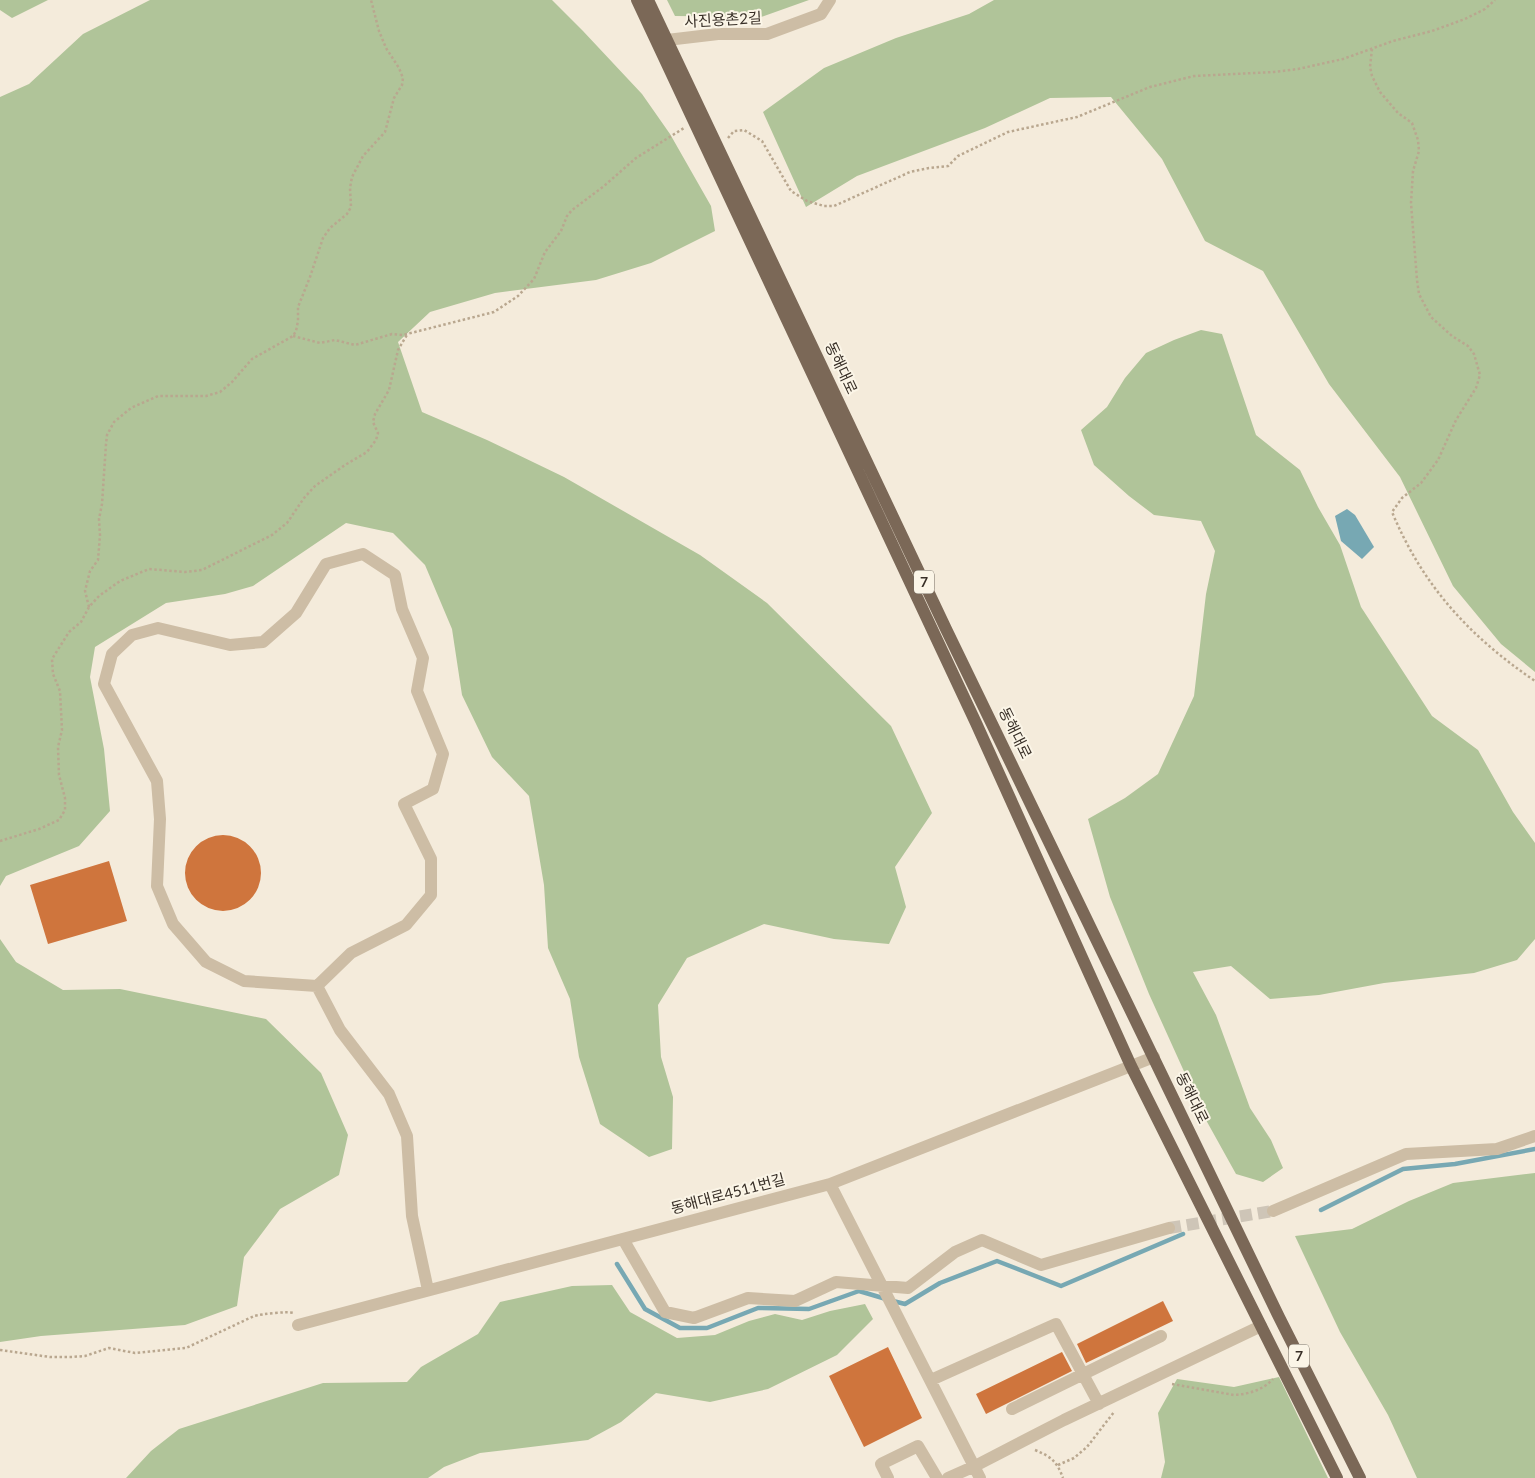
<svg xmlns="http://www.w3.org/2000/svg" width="1535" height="1478" font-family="Lato,'Noto Sans KR',sans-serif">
<rect width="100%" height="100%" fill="#f4ebdb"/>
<!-- green -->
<path fill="#b0c499" d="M0 0H48L12 18 0 10Z
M150 0H552L583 31 642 94 670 134 711 206 715 231 651 263 596 280 495 293 430 312 398 342 422 412 487 440 564 477 700 555 767 603 891 726 932 813 895 867 906 907 889 944 834 939 764 924 687 958 658 1005 661 1057 673 1097 672 1149 649 1157 600 1124 579 1057 570 999 548 948 544 885 529 796 492 757 462 695 452 629 425 565 393 533 346 523 253 586 225 594 166 603 95 647 90 677 104 749 110 811 79 846 6 876 0 886V97L29 84 83 34Z
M667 0H809L761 17 675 16Z
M994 0H1535V672L1501 644 1453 586 1400 477 1329 384 1263 271 1205 241 1162 159 1111 97 1050 98 985 128 857 176 806 207 763 112 824 68 896 38 969 14Z
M1201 330 1222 334 1256 435 1300 470 1318 507 1340 545 1361 607 1432 716 1478 750 1513 812 1535 843V939L1517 960 1474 973 1384 983 1319 995 1270 999 1231 966 1193 972 1216 1015 1250 1108 1271 1140 1283 1168 1263 1182 1236 1174 1206 1120 1149 994 1110 897 1088 819 1125 798 1158 774 1194 696 1206 594 1215 551 1201 521 1154 515 1129 496 1094 465 1081 430 1107 407 1125 378 1146 353 1174 340Z
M0 939 16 962 63 990 120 989 266 1019 321 1073 348 1135 339 1175 280 1209 244 1257 237 1306 185 1325 41 1336 0 1342Z
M1535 1173V1478H1417L1388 1415 1340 1332 1295 1236 1352 1229 1409 1201 1453 1183Z
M612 1285 630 1312 677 1338 715 1335 749 1321 775 1314 802 1320 830 1311 865 1304 873 1319 837 1355 768 1389 710 1402 656 1393 621 1422 588 1440 480 1453 444 1467 428 1478H126L151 1451 179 1429 323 1383 407 1382 421 1367 478 1334 500 1302 572 1286Z
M1279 1377 1328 1478H1161L1165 1462 1158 1413 1177 1379 1234 1387Z"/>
<!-- water -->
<path fill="#77a8b3" d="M1347 509 1355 515 1374 547 1362 559 1341 541 1335 516Z"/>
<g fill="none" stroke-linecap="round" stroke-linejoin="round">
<!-- stream -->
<path stroke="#77a8b3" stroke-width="4.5" d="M1321 1210 1403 1169 1455 1164 1535 1149
M617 1264 645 1309 680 1328H707L758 1308 809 1309 859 1291 886 1299
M893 1301 905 1304 940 1283 997 1261 1061 1286 1183 1234"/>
</g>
<!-- building -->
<path fill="#cf753d" d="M185 873a38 38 0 1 1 76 0a38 38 0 1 1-76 0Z
M109 861 127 921 48 944 30 885Z
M1163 1301 1173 1321 1086 1363 1077 1344Z
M888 1347 922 1418 864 1447 829 1376Z
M1062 1352 1072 1371 986 1414 976 1394Z"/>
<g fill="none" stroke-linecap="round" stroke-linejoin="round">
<!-- minor-tunnel -->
<path stroke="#cec5b7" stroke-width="12" stroke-dasharray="12 6" stroke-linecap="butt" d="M1169 1228 1273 1211"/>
<!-- path -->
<path stroke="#b9a78f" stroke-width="2.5" stroke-dasharray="2.5 2.5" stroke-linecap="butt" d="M1372 49 1370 67 1372 76 1380 92 1398 113 1412 123 1418 140 1419 151 1413 171 1411 203 1417 280 1419 294 1431 317 1452 336 1468 346 1474 354 1480 375 1476 388 1456 420 1438 460 1421 483 1402 498 1392 512C1423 586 1469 636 1535 681
M728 138 734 131 744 130 762 141 791 191 807 201 824 206H834L910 172 929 168 948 166 958 156 1008 132 1077 117 1150 87 1194 76 1274 72 1298 69 1343 59 1393 41 1432 31 1465 19 1485 9 1495 0
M293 336 320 343 335 340 355 345 392 334 403 335 494 312 518 296 534 279 545 252 561 231 567 216 572 210 604 186 636 158 684 128
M89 607 85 591 90 571 98 560 100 535 99 519 102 504 106 444 107 435 114 422 131 408 158 396H206L220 392 232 382 252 359 293 336 296 331 298 321V307L310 277 323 238 330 228 347 214 351 207 350 188 352 177 363 156 385 132 394 98 402 85 403 78 399 68 386 48 379 31 371 0
M0 841 39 829 59 820 65 810V798L59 775 58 747 62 730 60 691 53 674 52 659 69 632 81 622 89 607 99 596 120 581 149 569 185 572 202 570 272 535 287 523 304 498 315 486 345 465 367 452 376 440 378 433 373 422 375 414 389 390 398 350 408 333
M0 1350 50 1357H72L85 1356 109 1348 135 1353 186 1348 254 1316C262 1314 288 1311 294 1313
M1172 1384 1234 1395C1249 1394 1263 1390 1273 1379
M1035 1450C1052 1457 1057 1462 1063 1478
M1058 1465 1074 1458 1087 1447 1114 1412"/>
<!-- minor -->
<path stroke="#cdbda5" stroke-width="12" d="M667 40 718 34H767L821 14 830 0
M363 554 395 575 402 609 423 658 417 691 443 754 433 789 404 804 431 859V895L406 925 351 953 317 986 244 981 206 962 173 924 157 886 160 819 157 781 104 684 112 654 132 635 158 628 230 645 263 642 296 613 326 564Z
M317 986 340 1030 389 1094 407 1136 412 1216 428 1290
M830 1184 980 1478
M1273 1211 1406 1154 1497 1149 1535 1136
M623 1239 665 1312 694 1318 748 1298 795 1301 836 1282 908 1288 955 1252 982 1240 1041 1265 1169 1228
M298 1325 830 1184 1154 1057
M931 1380 1056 1324 1099 1404
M1012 1409 1161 1336
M888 1478 881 1464 918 1446 937 1478
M948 1478 975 1466 1064 1420 1261 1326"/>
<!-- major -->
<path stroke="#7b6857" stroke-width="12" d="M637 0 976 723 1131 1066 1337 1478
M648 0 946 629 1279 1317 1360 1478"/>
</g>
<g text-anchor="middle" stroke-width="4" stroke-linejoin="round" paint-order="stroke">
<!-- shield labels -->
<g fill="#fbf5e7" stroke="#726a61" stroke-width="1">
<rect x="914" y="570.5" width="20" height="23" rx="4"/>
<rect x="1289" y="1344.5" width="20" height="23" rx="4"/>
</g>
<g font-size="14" font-weight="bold" fill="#382f27">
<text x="924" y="587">7</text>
<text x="1299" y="1361">7</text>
</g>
<!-- street labels -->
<g font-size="15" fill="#382f27" stroke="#fbf5e7">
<text transform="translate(723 20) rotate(-3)" y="5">사진용촌2길</text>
<text transform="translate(841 368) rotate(65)" y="5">동해대로</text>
<text transform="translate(1015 733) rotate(64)" y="5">동해대로</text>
<text transform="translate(1192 1098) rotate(64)" y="5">동해대로</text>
<text transform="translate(728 1194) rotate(-15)" y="5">동해대로4511번길</text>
</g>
</g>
</svg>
